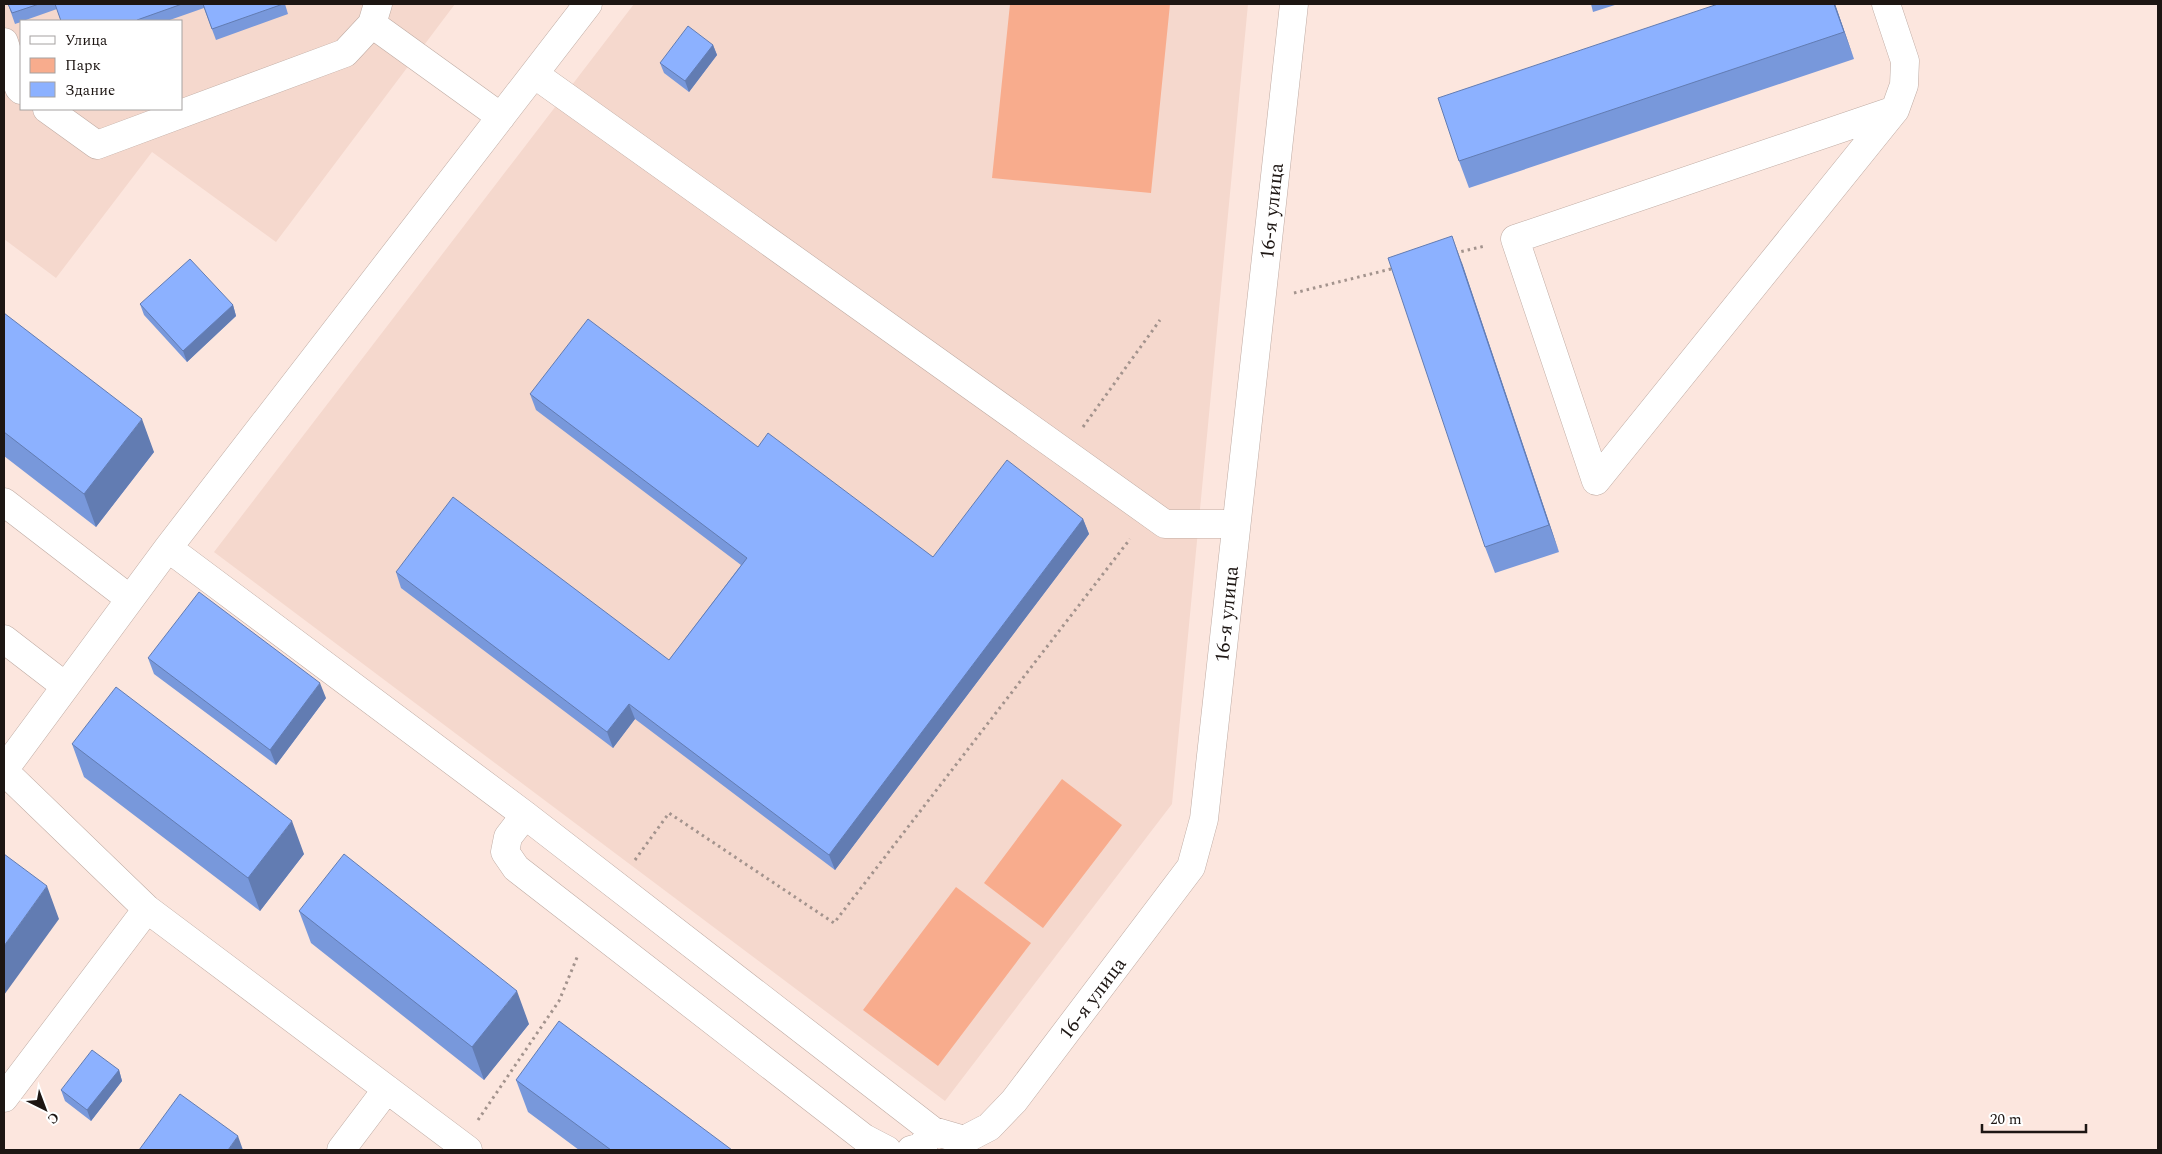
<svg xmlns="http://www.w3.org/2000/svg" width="2162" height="1154" font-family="Spectral,serif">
<rect width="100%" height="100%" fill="#fce6de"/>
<!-- built -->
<path fill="#f5d8cd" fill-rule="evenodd" d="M4 4H455L276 242 152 152 56 278 4 239ZM21 21H181V109H21Z
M634 4H1248L1172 804 945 1101 214 552Z"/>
<!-- green -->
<path fill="#f8ac8d" d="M1010 4H1170L1151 193 992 178Z
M1062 779 1122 825 1043 928 984 883Z
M956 887 1031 943 938 1066 863 1010Z"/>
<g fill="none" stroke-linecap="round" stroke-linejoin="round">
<!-- minor casing -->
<g stroke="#bfaba3" stroke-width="29">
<path id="minor" d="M1886 4 1905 61 1904 85 1895 110 1596 481 1515 239 1895 110
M372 24 501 117
M4 42 19 88 21 90
M534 74 1165 524H1236
M47 109 97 145 345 53 372 24 378 4
M4 502 130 599
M168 548 525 815 933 1131 964 1140 989 1127 1014 1101 1191 867 1204 819 1294 4
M4 639 65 686
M4 770 168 548 588 4
M4 771 147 909 468 1150
M525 815 508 837 505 852 516 868 864 1138 887 1150
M4 1098 147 909
M341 1150 387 1089
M911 1150 921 1147 933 1131"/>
</g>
<!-- path -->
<path stroke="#a3938d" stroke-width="3" stroke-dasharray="2.5 4" stroke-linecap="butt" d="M1455 253 1485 246
M1294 293 1395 268
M1083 427 1160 320
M635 860 669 813 834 923 1130 539
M478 1120 559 1001 578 955"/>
<!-- minor -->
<use href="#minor" stroke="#fff" stroke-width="28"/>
</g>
<!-- wall -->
<path fill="#7898db" d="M8 4H285L288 14 216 40 204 8 167 21H61L57 9 23 21H21V22L15 24Z
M1591 4H1618L1593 12Z
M1718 4H1835L1854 59 1469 188 1459 161Z
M713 45 717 55 689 92 664 73 660 63Z
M1462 263 1559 552 1495 573 1485 547Z
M140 304 233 305 236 316 187 362 144 315Z
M4 313 154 452 96 527 4 456Z
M530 394 758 447 933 557 1083 519 1089 534 835 870 635 719 613 748 401 588 396 572 669 660 741 565 536 410Z
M148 658 326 698 276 765 154 674Z
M72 744 304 854 260 911 84 777Z
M299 911 529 1024 484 1080 311 943Z
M119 1070 122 1081 91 1121 65 1101 61 1090Z
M516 1080 732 1150H579L528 1112Z"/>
<!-- shaded-wall -->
<path fill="#627cb2" d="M1834 4H1835L1854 59 1844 32Z
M713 45 717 55 689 92 685 81Z
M1452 236 1462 263 1559 552 1549 525Z
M233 305 236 316 187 362 183 351Z
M142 419 154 452 96 527 84 494Z
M1083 519 1089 534 835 870 829 855Z
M320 683 326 698 276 765 270 750Z
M629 704 635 719 613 748 607 732Z
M292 821 304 854 260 911 248 878Z
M47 886 59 919 4 995V946Z
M517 991 529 1024 484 1080 472 1047Z
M119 1070 122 1081 91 1121 87 1110Z
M238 1136 243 1150H228Z"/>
<!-- building -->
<path fill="#8cb1ff" stroke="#627cb2" d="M8 4H39L12 13Z
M55 4H182L137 20V21H61Z
M203 4H283L212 29Z
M1718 4H1834L1844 32 1459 161 1438 98Z
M688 26 713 45 685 81 660 63Z
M1452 236 1549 525 1485 547 1388 258Z
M190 259 233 305 183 351 140 304Z
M4 313 142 419 84 494 4 432Z
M588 319 758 447 768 433 933 557 1007 460 1083 519 829 855 629 704 607 732 396 572 453 497 669 660 747 558 530 394Z
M199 592 320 683 270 750 148 658Z
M116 687 292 821 248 878 72 744Z
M4 854 47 886 4 946Z
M344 854 517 991 472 1047 299 911Z
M559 1021 732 1150H611L516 1080Z
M92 1050 119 1070 87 1110 61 1090Z
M180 1094 238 1136 228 1150H139Z"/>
<g text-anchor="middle" stroke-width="4" stroke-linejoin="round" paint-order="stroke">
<!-- street labels -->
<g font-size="20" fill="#1d1613" stroke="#fff">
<text transform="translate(1271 211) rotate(-84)" y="7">16-я улица</text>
<text transform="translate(1226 614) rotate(-84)" y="7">16-я улица</text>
<text transform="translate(1092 998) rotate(-53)" y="7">16-я улица</text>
</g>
</g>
<!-- border -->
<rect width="2162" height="1154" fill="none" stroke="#1d1613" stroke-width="10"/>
<!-- legend -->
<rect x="20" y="20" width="162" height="90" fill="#ffffff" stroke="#a5a2a1"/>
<rect x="30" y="36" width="25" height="8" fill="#ffffff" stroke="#a5a2a1"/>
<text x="65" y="45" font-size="15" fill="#1d1613">Улица</text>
<rect x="30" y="58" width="25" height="15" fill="#f8ac8d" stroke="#a5a2a1"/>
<text x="65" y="70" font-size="15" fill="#1d1613">Парк</text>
<rect x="30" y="82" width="25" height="15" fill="#8cb1ff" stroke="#a5a2a1"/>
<text x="65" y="95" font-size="15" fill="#1d1613">Здание</text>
<!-- north arrow -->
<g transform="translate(45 1109) rotate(138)" stroke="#ffffff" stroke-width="4" paint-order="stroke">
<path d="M0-4L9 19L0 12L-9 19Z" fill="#1d1613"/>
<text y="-8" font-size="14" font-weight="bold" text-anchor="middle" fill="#1d1613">С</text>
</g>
<!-- scale -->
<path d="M1982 1124v8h104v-8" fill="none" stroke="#1d1613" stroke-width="2.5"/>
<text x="1990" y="1124" font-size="15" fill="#1d1613" stroke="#ffffff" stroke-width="4" paint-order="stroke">20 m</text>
</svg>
